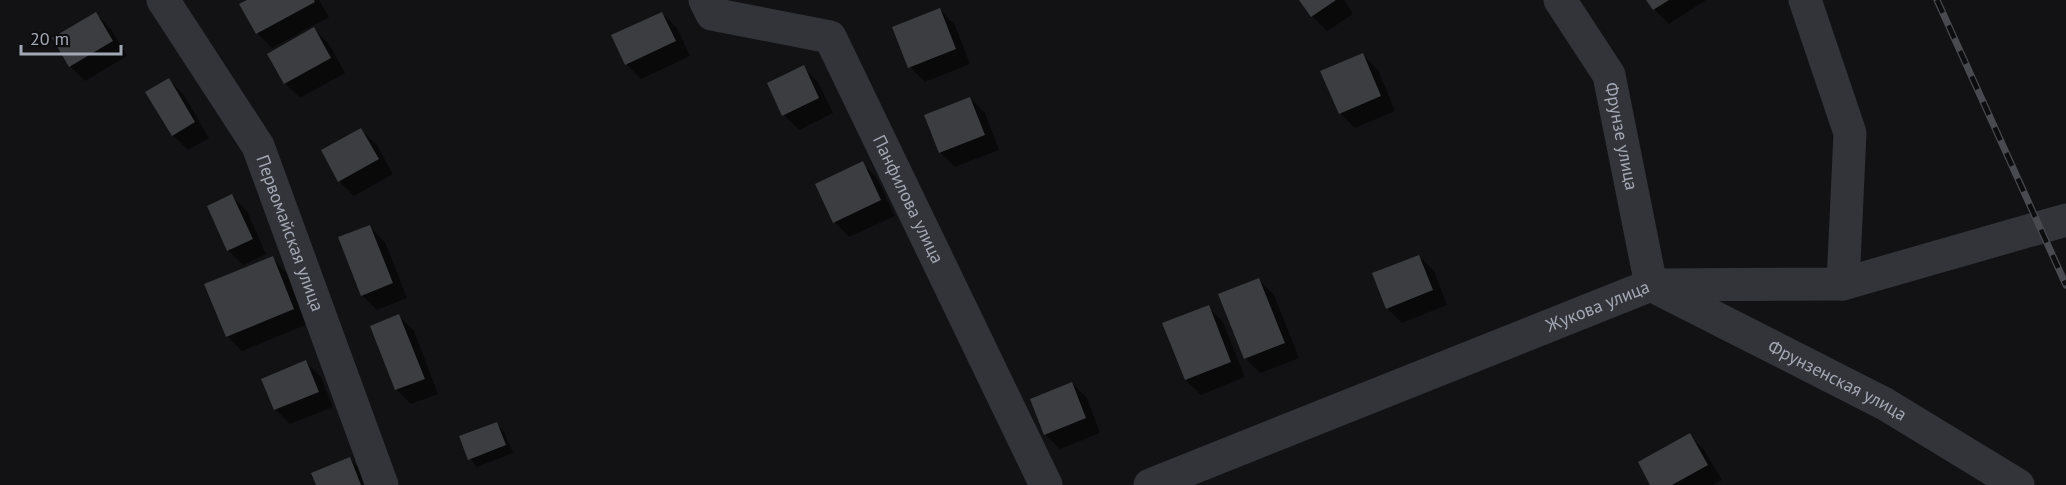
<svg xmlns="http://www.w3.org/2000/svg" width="2066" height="485" font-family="'PT Sans',sans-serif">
<rect width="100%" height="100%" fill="#121214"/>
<!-- shadow -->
<path fill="#0007" d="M250 0H319L329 17 272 48 258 34 241 5Z
M1301 0H1344L1353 14 1327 31 1312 16Z
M1648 0H1706L1669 24 1654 9Z
M940 10 955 25 970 64 925 82 910 67Z
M662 13 677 28 690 56 641 79 626 64Z
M96 14 111 29 127 56 85 81 70 66Z
M314 29 329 44 345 73 300 98 285 83Z
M1363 55 1378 70 1395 111 1355 128 1340 113Z
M803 67 818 82 833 113 799 130 784 115Z
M169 80 184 95 209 138 188 150 173 135 147 92Z
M970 98 985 113 999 150 955 167 940 152Z
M361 130 376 144 393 174 354 196 339 181Z
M862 163 877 178 895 216 849 237 835 222Z
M232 196 247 211 266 254 243 265 228 250Z
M370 227 385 242 407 298 377 310 362 295Z
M1419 256 1434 271 1447 305 1402 323 1387 308Z
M272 258 287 273 308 324 242 351 227 336Z
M1259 280 1274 295 1299 358 1260 373 1245 358Z
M1208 307 1223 322 1245 377 1201 395 1186 380Z
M399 316 414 331 438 394 411 404 396 389Z
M306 362 321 377 333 407 290 424 275 409Z
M1072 383 1087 398 1100 433 1060 449 1045 434Z
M497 424 504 432 513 453 477 467 470 459Z
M1689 435 1704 450 1722 480 1713 485H1652Z
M350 459 365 474 369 485H317Z"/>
<!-- building -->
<path fill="#3c3d41" d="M247 0H314L315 2 256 34 239 4Z
M1299 0H1336L1311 17Z
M1646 0H1669L1653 10Z
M940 8 956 49 908 68 892 27Z
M96 12 113 41 69 67 52 38Z
M662 12 676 41 625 65 611 35Z
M314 27 331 58 284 84 267 54Z
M1363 53 1381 96 1339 114 1320 71Z
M804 65 819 98 782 116 767 83Z
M169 78 195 122 172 136 145 92Z
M970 97 985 135 939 153 924 115Z
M361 128 379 159 338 182 321 150Z
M863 161 881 200 833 223 815 184Z
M232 194 253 239 227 251 207 206Z
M370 225 393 283 361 296 338 237Z
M1419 255 1433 290 1386 309 1372 273Z
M273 256 294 309 226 337 204 284Z
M1259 278 1285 343 1244 359 1218 294Z
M1209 305 1231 362 1185 380 1162 323Z
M399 314 425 379 395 390 370 326Z
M306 360 319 392 274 410 261 379Z
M1072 382 1086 418 1044 435 1030 399Z
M497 422 506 445 468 460 459 436Z
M1690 433 1708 465 1672 485H1650L1638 462Z
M350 457 361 485H316L311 473Z"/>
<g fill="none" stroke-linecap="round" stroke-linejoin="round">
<!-- minor -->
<g stroke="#333439" stroke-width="33">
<path id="s1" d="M163 0 258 146 382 485"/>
<path id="s2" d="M705 0 712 14 830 37 1046 485"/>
<path id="s3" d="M1560 0 1609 75 1651 285 1885 404 2018 485"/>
<path d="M1805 0 1850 133 1843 284"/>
<path id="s4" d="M1150 485 1651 285 1843 284 2066 220"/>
</g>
<!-- rail casing -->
<g stroke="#484a50" stroke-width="7">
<path id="rail" d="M1937 0 2066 285"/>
</g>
<!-- rail -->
<use href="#rail" stroke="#0d0d0f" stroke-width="4.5" stroke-dasharray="14" stroke-linecap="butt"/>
</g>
<g text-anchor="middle" stroke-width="5" stroke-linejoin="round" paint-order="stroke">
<!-- street labels -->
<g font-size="18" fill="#a3a8b5" stroke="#0d0d0f">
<text dy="6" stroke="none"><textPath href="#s3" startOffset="152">Фрунзе улица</textPath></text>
<text dy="6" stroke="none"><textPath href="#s2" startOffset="316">Панфилова улица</textPath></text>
<text dy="6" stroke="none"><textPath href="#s1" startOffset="267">Первомайская улица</textPath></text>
<text dy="6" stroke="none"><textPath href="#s4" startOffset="482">Жукова улица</textPath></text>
<text dy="6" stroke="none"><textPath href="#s3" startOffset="513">Фрунзенская улица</textPath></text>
</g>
</g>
<!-- scale -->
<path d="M21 45v9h100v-9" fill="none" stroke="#a3a8b5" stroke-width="3"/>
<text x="30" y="45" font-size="18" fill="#a3a8b5" stroke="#0d0d0f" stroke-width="4.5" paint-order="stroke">20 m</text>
</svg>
